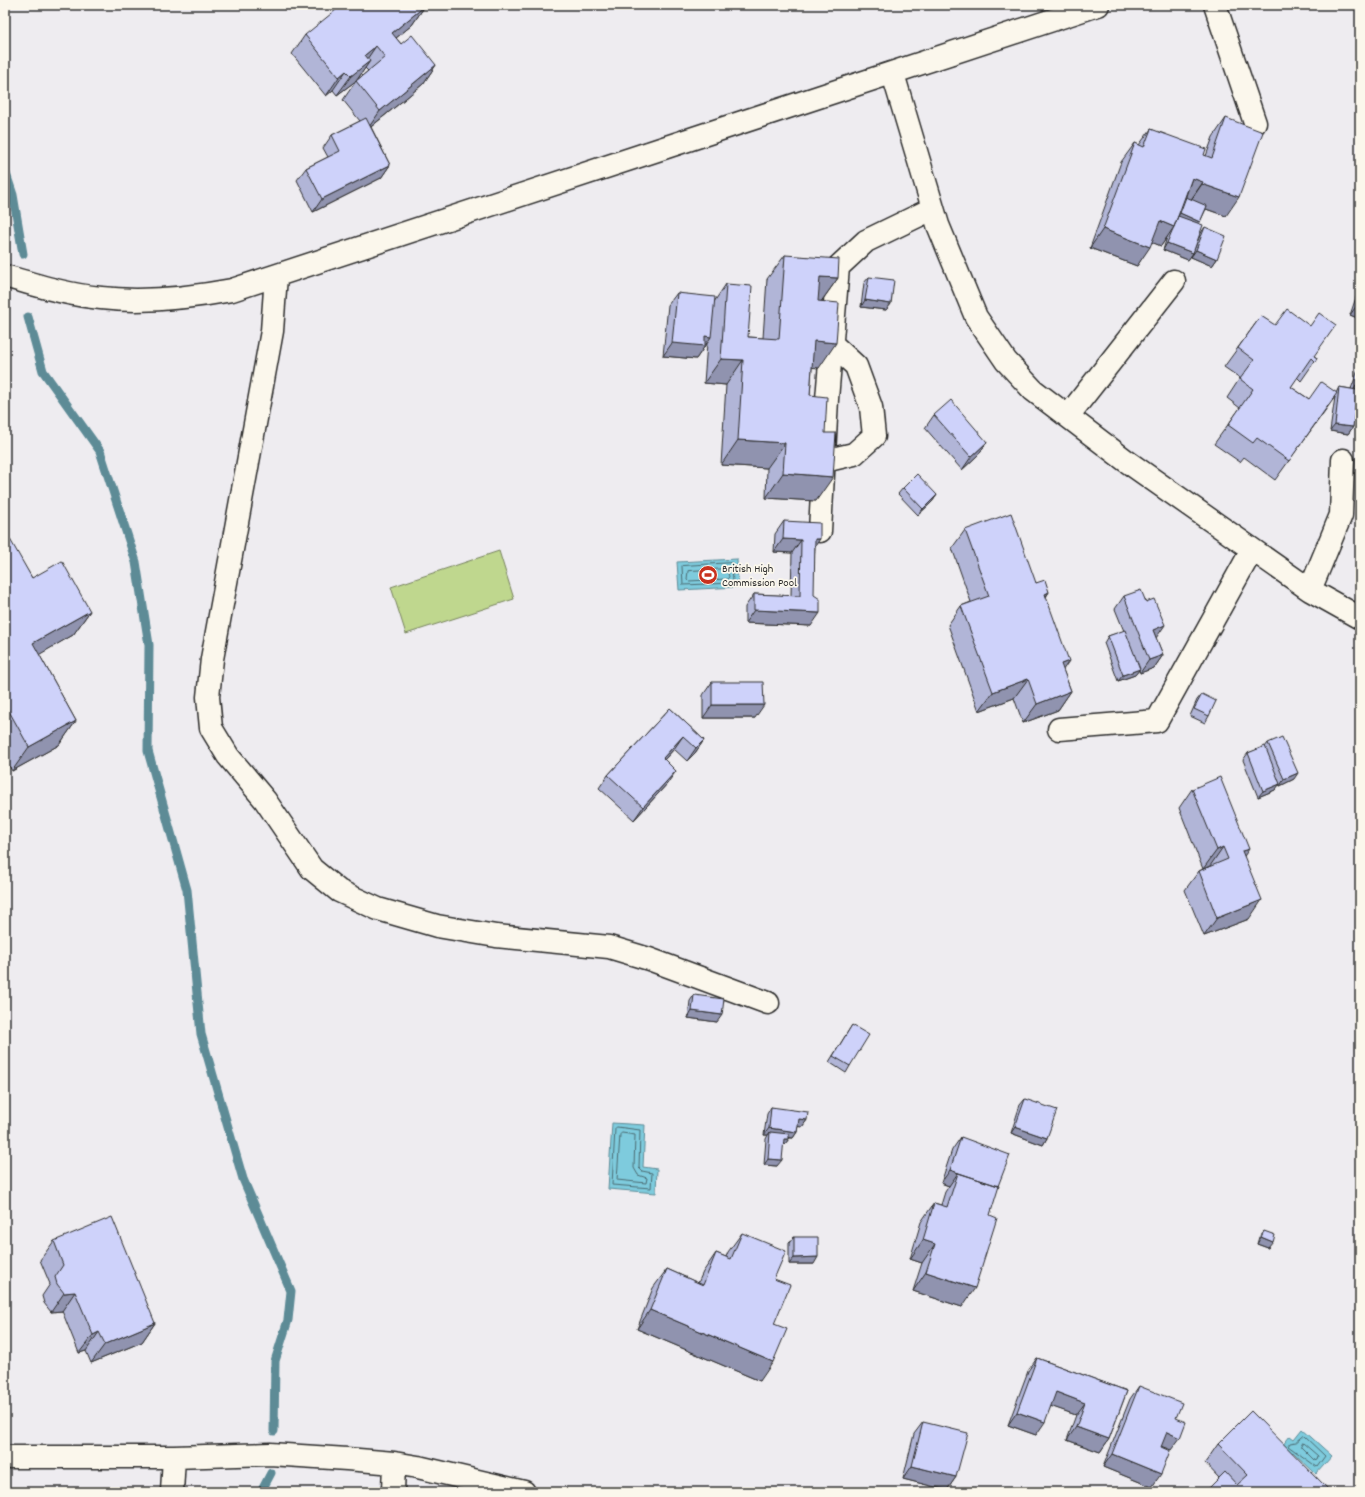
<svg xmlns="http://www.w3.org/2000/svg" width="1365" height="1497" font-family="Dekko,sans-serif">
<rect width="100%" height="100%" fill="#eeecf0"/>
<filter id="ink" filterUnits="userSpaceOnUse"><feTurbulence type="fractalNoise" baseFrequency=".025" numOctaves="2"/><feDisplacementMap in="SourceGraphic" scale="8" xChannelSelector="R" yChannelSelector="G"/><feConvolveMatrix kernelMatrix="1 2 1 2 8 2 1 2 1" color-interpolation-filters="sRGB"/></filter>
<g filter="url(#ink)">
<!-- green -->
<path fill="#bfd78e" stroke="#75815c" d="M499 551 514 599 406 634 391 587Z"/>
<!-- water -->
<path fill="#7ecbdd" stroke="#5d8b96" d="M737 559 738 587 679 590 677 562Z
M612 1123 645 1125 643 1167 657 1169 656 1193 608 1189Z
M1302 1429 1332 1456 1316 1474 1293 1452 1291 1454 1282 1446 1290 1436 1294 1439Z"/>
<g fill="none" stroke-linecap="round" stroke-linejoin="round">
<!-- shore -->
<path stroke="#4c6b72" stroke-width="1" d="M732 563 733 583 683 585 682 566Z
M727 569 729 577 727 579 689 581 687 579 688 571Z
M617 1127 640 1130 639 1168 642 1171 652 1173 651 1188 612 1185 615 1129Z
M622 1133 635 1135 634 1168 638 1175 647 1178 646 1183 617 1180 620 1135Z
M1304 1436 1325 1456 1317 1467 1288 1446 1290 1443 1296 1442Z
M1303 1443 1318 1456 1317 1459 1314 1460 1301 1447Z"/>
<!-- stream -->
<path stroke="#5d8b96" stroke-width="9" d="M5 171 13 195 23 254
M28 317 43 371 100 451 136 562 149 645 148 751 187 890 201 1034 243 1179 291 1291 288 1320 275 1361 274 1431
M261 1492 271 1473"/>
<!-- minor casing -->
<g stroke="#2b2b2b" stroke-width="25">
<path id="minor" d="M1215 5 1255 123
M893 74 938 225 976 317 1006 361 1033 390 1125 460 1310 590 1360 618
M5 276C36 285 68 295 101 298 145 303 189 298 232 290L1098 5
M276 276 272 331 212 659 208 697 211 728 228 756 265 800 312 869 339 891 378 909 437 926 496 936 609 947 649 959 768 1003
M1068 416 1174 281
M824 461 854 454 874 436 871 407 856 366 831 343
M820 531 827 399 838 267 866 241 932 209
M1310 590 1341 515 1343 460
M1059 729 1157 721 1252 550
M5 1457H174L270 1454 347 1459 394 1463 418 1467 524 1492
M172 1492 174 1457
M393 1492 394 1463"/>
</g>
<!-- minor -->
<use href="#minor" stroke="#fbf7ec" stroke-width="22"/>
</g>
<!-- wall -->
<path fill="#b1b5d7" stroke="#2b2b2b" d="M425 6 412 25 396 38 401 44 436 65 423 84 371 127 390 165 381 178 313 212 297 180 306 168 328 157 323 148 332 135 360 121 343 100 356 81 368 71 365 68 357 80 337 95 333 90 326 96 292 54 305 35Z
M1226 118V216L1206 209 1199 224 1193 253 1188 260 1163 250 1167 237 1161 246 1152 242 1137 266 1090 248 1121 162 1135 143 1139 145 1151 129 1206 156 1213 137Z
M1205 227 1217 259 1212 266 1191 257 1201 233Z
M785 255 838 278 821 302 819 368 812 367 810 395 816 501 766 498 767 468 721 465 726 385 704 383 707 343 696 359 663 356 668 305 677 293 714 302 726 284 748 337 763 338 767 279Z
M869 277 891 304 886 310 861 307 864 283Z
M1360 286V319L1350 315Z
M1261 316 1317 358 1301 381 1297 377 1291 387 1309 399 1336 393 1339 387 1351 389 1358 370 1360 367V398L1356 397 1353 427 1348 434 1330 431 1335 397 1275 480 1244 457 1240 462 1214 444 1240 408 1227 398 1240 378 1224 367Z
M934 415 987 442 978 455 962 470 925 428Z
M903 488 937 495 932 502 918 515 898 494Z
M784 521 815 545 811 626 745 623V607L754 594 791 596 792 553 774 552 775 534Z
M965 530 1049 592 1046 597 1063 670 1071 691 1058 710 1023 723 1014 698 979 711 948 625 961 606 971 602 952 548Z
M5 535 32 578 90 611 73 635 39 654 76 721 59 745 12 771 5 759Z
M1124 596 1156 638 1163 655 1154 668 1140 673 1139 670 1135 675 1118 681 1104 643 1108 636 1124 631 1115 609Z
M712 682 755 718H703V695Z
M1202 694 1209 716 1205 723 1190 716 1197 700Z
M670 708 704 740 695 753 687 761 674 749 664 760 667 784 634 820 599 788 608 775Z
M1268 743 1294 779 1280 786 1279 784 1275 790 1258 797 1243 760 1248 753 1265 747Z
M1192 789 1244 856 1249 919 1204 936 1185 890 1199 871 1203 869 1179 808Z
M694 995 717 1022 688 1018 690 1001Z
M852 1025 850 1066 846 1073 829 1062Z
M1025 1099 1047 1138 1043 1145 1011 1133 1020 1105Z
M771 1107 807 1120 802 1127 798 1126 797 1132 793 1138H789V1139L784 1145H783L777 1166 764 1165 766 1139 768 1135H764L767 1114Z
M961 1137 998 1186 962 1307 913 1291 922 1263 910 1259 921 1222 934 1203 941 1205 945 1192 949 1186 941 1183 952 1150Z
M1264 1231 1268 1248 1257 1244 1259 1237Z
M742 1233 774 1279V1324L760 1381 637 1329 653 1288 667 1269 698 1283 703 1272 716 1253 726 1257 728 1252Z
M794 1237 814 1264H789V1243Z
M54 1241 155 1323 142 1342 91 1363 86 1351 79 1353 62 1311 51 1312 44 1303 42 1296 50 1284 40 1260Z
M1037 1358 1127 1391 1109 1439 1100 1452 1067 1440 1076 1415 1051 1406 1036 1435 1008 1425 1028 1371Z
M1139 1386 1171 1450 1161 1446 1152 1487 1103 1467 1130 1399Z
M923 1422 956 1477 947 1490 903 1479 914 1434Z
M1218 1444 1331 1492H1205L1219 1478 1205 1463Z"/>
<!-- shaded-wall -->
<path fill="#9093af" stroke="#2b2b2b" d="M425 6 412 25 380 51 392 33Z
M376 46 363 65 365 55Z
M370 61 357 80 337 95 351 76Z
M436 65 423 84 367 130 380 111Z
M346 71 333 90 326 96 339 77Z
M390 165 381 178 313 212 322 199Z
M1192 178 1203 182 1190 201 1186 197 1185 199Z
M1202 184 1239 197 1226 216 1189 203Z
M1180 213 1200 222 1196 228 1176 220Z
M1160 221 1174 227 1161 246 1146 240Z
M1103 229 1150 247 1137 266 1090 248Z
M1167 243 1193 253 1188 260 1163 250Z
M1196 250 1217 259 1212 266 1191 257Z
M820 277 838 278 820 303 803 302Z
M865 300 891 304 886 310 861 307Z
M1360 301V319L1350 315Z
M705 336 711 337 696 359 663 356 672 343Z
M814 341 836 343 819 368 797 366Z
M721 359 743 360 726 385 704 383Z
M1360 380V398L1350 395Z
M1335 425 1353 427 1348 434 1330 431Z
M738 440 785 443 767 468 721 465Z
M987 442 978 455 962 470 971 457Z
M783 473 833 477 816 501 766 498Z
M937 495 932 502 918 515 923 509Z
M783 539 801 540 792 553 774 552Z
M815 539H820L811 552Z
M1049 592 1036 611 1045 594Z
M754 610 820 613 811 626 745 623Z
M90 611 73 635 16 668 33 643Z
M1165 625 1156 638 1153 630Z
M1163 655 1154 668 1140 673 1149 660Z
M1069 661 1056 680 1061 664Z
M1140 669 1135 675 1118 681 1123 675Z
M1028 679 1014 698 979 711 993 692Z
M1071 691 1058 710 1023 723 1037 704Z
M712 705H764L755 718H703Z
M76 721 59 745 12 771 29 747Z
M683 736 674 749 654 771 663 758Z
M704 740 695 753 687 761 696 748Z
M676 771 667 784 634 820 643 807Z
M1298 773 1294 779 1280 786 1284 779Z
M1280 784 1275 790 1258 797 1263 791Z
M1223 847 1210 866 1203 869 1217 850Z
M1249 849 1236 868 1242 851Z
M1262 900 1249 919 1204 936 1217 918Z
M692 1011 722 1015 717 1022 688 1018Z
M799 1119 807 1120 802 1127 794 1126Z
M1015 1127 1047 1138 1043 1145 1011 1133Z
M769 1128 797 1132 793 1138 770 1135V1132L768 1135H764Z
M784 1139H789L784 1145H779Z
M768 1159 782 1160 777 1166 764 1165Z
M950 1170 998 1188 958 1173 949 1186 941 1183Z
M1261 1237 1273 1242 1268 1248 1257 1244Z
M923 1240 935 1244 922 1263 910 1259Z
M818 1257 814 1264H789L794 1258Z
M926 1272 975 1288 962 1307 913 1291Z
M75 1292 62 1311 51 1312 64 1293Z
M650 1310 773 1362 760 1381 637 1329Z
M155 1323 142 1342 91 1363 105 1344Z
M99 1332 86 1351 79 1353 93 1335Z
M1056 1392 1085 1403 1076 1415 1047 1405Z
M1017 1412 1045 1422 1036 1435 1008 1425Z
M1076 1427 1109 1439 1100 1452 1067 1440Z
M1167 1432 1180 1438 1171 1450 1158 1445Z
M1112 1454 1161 1474 1152 1487 1103 1467Z
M912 1466 956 1477 947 1490 903 1479Z"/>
<!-- building -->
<path fill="#ced2fa" stroke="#2b2b2b" d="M342 5H424L425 6 392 33 401 44 412 35 436 65 380 111 356 81 385 57 376 46 365 55 370 61 351 76 346 71 339 77 305 35Z
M366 118 390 165 322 199 306 168 340 151 332 135Z
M1226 118 1263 132 1239 197 1202 184 1203 182 1192 178 1174 227 1160 221 1150 247 1103 229 1135 143 1144 147 1151 129 1206 149 1204 155 1212 158Z
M1186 197 1207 206 1200 222 1180 213Z
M1178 216 1203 225 1193 253 1167 243 1172 231 1174 227Z
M1205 227 1226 236 1217 259 1196 250Z
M785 255 839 259 838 278 820 277 818 301 839 303 836 343 814 341 810 395 827 397 825 433H836L833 477 783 473 785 443 738 440 743 360 721 359 726 284 752 286 748 337 779 339Z
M869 277 894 280 891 304 865 300Z
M677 293 715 297 711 337 705 336V346L672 343Z
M1287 309 1310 326 1319 313 1336 325 1314 356 1317 358 1315 362 1311 358 1291 387 1309 399 1321 382 1337 393 1289 461 1257 438 1253 443 1228 425 1253 389 1240 379 1254 360 1238 348 1261 316 1275 325Z
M1339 387 1357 390 1353 427 1335 425Z
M951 400 987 442 971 457 934 415Z
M917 474 937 495 923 509 903 488Z
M1011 513 1036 583 1045 580 1049 592 1045 594 1069 661 1061 664 1071 691 1037 704 1028 679 993 692 961 606 989 596 965 530Z
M784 521 820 523V539H815L814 595 820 599V613L754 610V594L800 596 801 540 783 539Z
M7 534 32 578 62 561 90 611 33 643 76 721 29 747 5 704V535Z
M1141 590 1146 602 1154 599 1165 625 1153 630 1163 655 1149 660 1124 596Z
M1125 630 1140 669 1123 675 1108 636Z
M712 682H763L764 705H712Z
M1202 694 1216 701 1209 716 1194 709Z
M670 708 704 740 696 748 683 736 663 758 676 771 643 807 608 775Z
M1282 737 1298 773 1284 779 1268 743Z
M1265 746 1280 784 1263 791 1248 753Z
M1220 777 1249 849 1242 851 1262 900 1217 918 1199 871 1228 859 1223 847 1217 850 1192 789Z
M694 995 724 999 722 1015 692 1011Z
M852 1025 869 1035 850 1066 833 1056Z
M1025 1099 1057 1110 1047 1138 1015 1127Z
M771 1107 808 1112 807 1120 799 1119 797 1132 769 1128Z
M770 1132 789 1134V1139H784L782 1160 768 1159Z
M961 1137 1010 1155 998 1186 950 1170Z
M958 1173 999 1186 990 1215 997 1218 975 1288 926 1272 935 1244 923 1240 934 1203 947 1207Z
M112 1217 155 1323 105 1344 99 1332 93 1335 75 1292 64 1293 57 1284 55 1277 63 1265 54 1241Z
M1264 1231 1275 1235 1273 1242 1261 1237Z
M742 1233 786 1251 774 1279 790 1285 774 1324 787 1329 773 1362 650 1310 667 1269 703 1285 716 1253 731 1259Z
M794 1237H818V1257L794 1258Z
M1037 1358 1127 1391 1109 1439 1076 1427 1085 1403 1056 1392 1045 1422 1017 1412Z
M1139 1386 1182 1403 1176 1418 1186 1422 1180 1438 1167 1432 1161 1447 1170 1451 1161 1474 1112 1454Z
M1251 1411 1331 1492H1205L1225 1472 1237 1485 1248 1475 1218 1444Z
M923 1422 968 1433 956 1477 912 1466Z"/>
</g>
<!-- icons -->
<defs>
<g id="stadium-disc" transform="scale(1)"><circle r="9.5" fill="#c8321e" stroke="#fbf7ec"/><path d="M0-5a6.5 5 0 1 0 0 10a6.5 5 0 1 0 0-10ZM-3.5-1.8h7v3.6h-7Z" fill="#fff"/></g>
</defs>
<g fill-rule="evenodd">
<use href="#stadium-disc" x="708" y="575"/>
</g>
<g text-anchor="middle" stroke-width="3.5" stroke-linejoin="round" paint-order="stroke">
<!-- poi labels -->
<g font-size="12" fill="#2b2b2b" stroke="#fbf7ec" text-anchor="start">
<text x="722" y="572">British High<tspan x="722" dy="14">Commission Pool</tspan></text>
</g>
</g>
<!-- margin -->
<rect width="1365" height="1497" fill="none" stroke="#fbf7ec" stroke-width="20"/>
<rect x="10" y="10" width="1345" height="1477" fill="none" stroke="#2b2b2b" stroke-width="1.5" filter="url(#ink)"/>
</svg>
